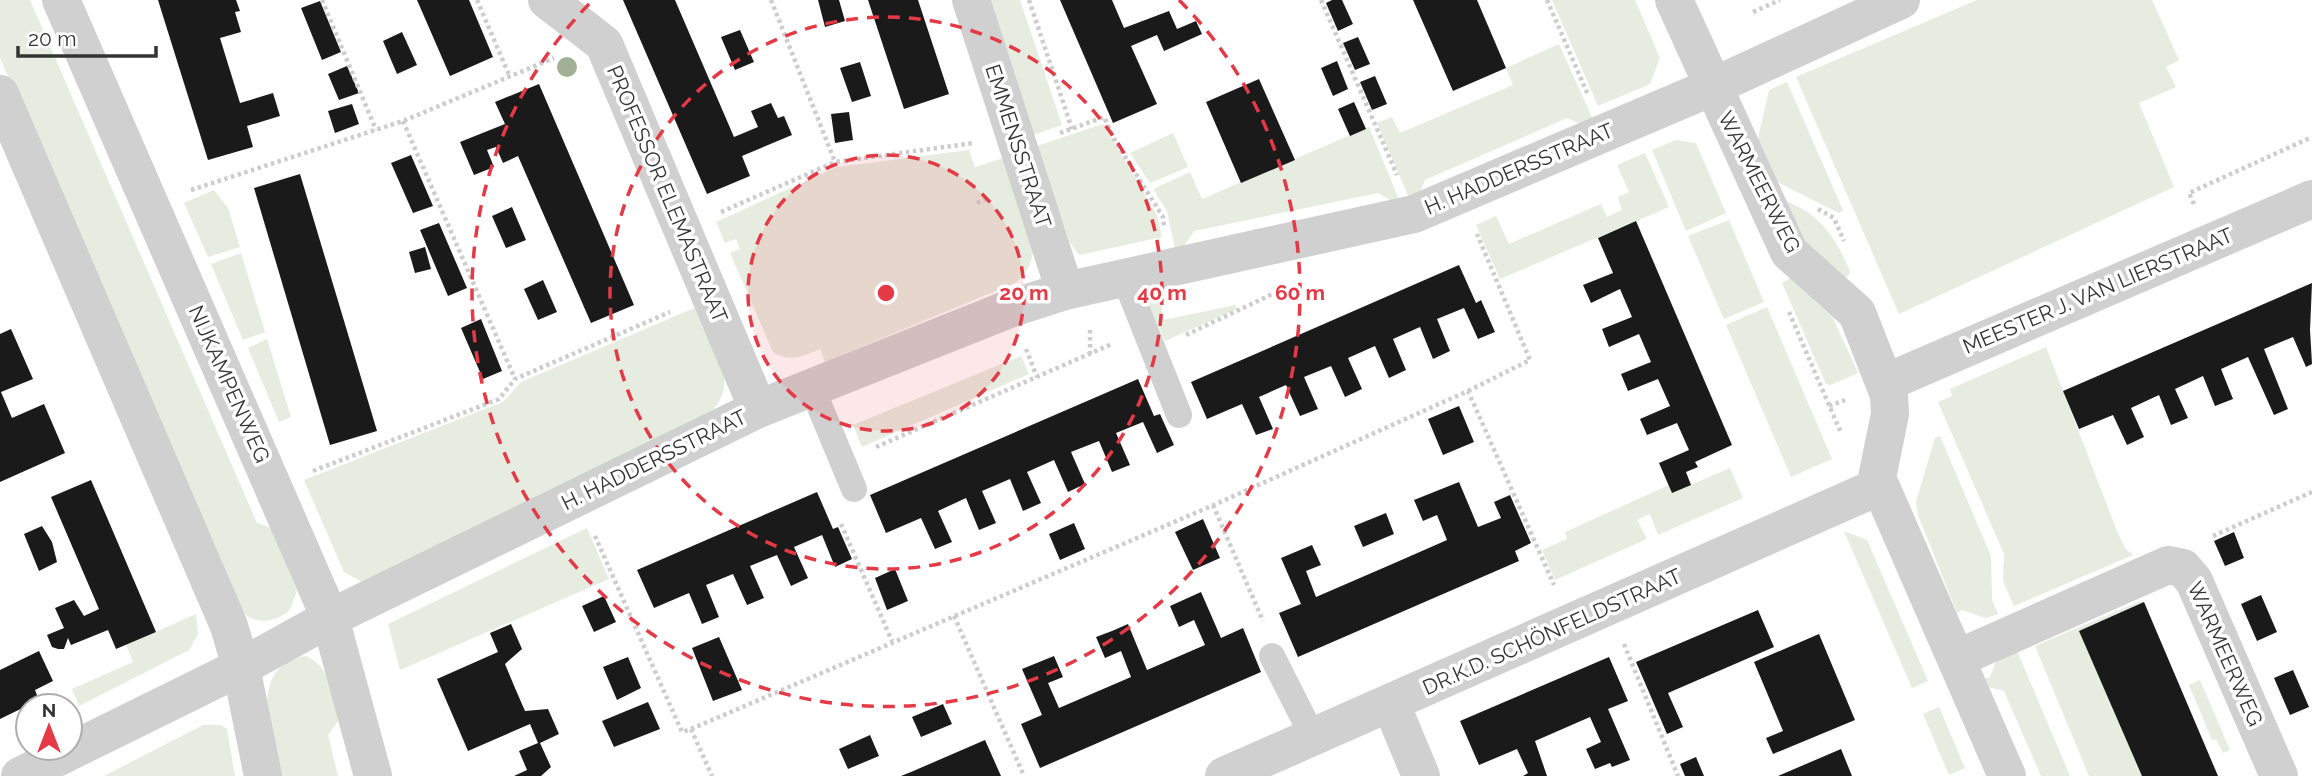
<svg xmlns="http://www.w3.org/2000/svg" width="2312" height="776" font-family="Raleway,sans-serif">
<rect width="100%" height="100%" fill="#fff"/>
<!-- green -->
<path fill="#e6ecdf" d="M0 0H30L257 523 271 528 297 591 290 610C271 626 249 625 235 603L0 58Z
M988 0H1020L1062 125 1033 135Z
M1552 0H1635L1660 58 1650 84 1598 106Z
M1977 0H2152L2179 60 2166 67 2176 87 2139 103 2174 187 1899 314 1796 77Z
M1559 44 1594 122 1585 126 1567 118 1425 180 1419 196 1410 200 1377 123 1392 117 1400 133 1513 85 1506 68Z
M1787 82 1843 210 1839 213 1781 184 1773 178 1756 147 1769 90Z
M1103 124 1157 215 1162 237 1079 255 1069 241 1037 146Z
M1369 127 1400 202 1395 203 1378 193 1194 231 1184 246 1175 249 1167 211 1153 189 1190 172 1202 199Z
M1173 133 1188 167 1150 183 1130 153Z
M1676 140 1696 143 1726 213 1686 231 1652 150Z
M969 150 975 167 1004 158 1034 250 1029 267 1017 282 825 362 820 349C803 356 790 363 773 352L730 253 740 249 736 239 725 243 716 222 837 167Z
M1645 153 1669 207 1500 279 1476 225 1496 216 1509 244 1601 204 1607 217 1622 210 1618 197 1629 192 1617 165Z
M214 190 228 208 240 247 208 257 184 203Z
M1776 198C1817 210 1834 234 1850 271L1848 276 1845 277 1794 236Z
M1729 220 1764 302 1724 319 1688 236Z
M241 253 265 332 243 340 211 264Z
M1790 278 1833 318 1858 373 1830 385 1826 384 1782 283Z
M1157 287 1164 320 1235 305 1237 309 1165 341 1144 294V291Z
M699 306C712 340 741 380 712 411L364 583 344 572 304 480 503 402 521 382Z
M1767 307 1832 459 1791 477 1726 325Z
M267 339 291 417 279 422 248 348Z
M2046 347 2117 531 2125 548 2133 555 2014 606 2003 581 2004 554 1938 402 1952 396 1950 389Z
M1021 356 1029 374 862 447 853 425Z
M1940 436 1991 556 1992 600 1998 614 1986 618 1962 610 1957 613 1918 515 1916 502 1935 438Z
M1730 468 1743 498 1658 535 1650 514 1637 520 1647 539 1555 580 1542 550 1567 539 1565 532 1669 485 1672 493Z
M587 528 609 579 400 670 388 624Z
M1844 531 1867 540 1928 681 1912 688Z
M2143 600 2142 776H2089L2035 646Z
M196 614 198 634 189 650 79 706 72 689 133 662 126 645Z
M2015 646 2070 776H2041L2004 691 1988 687 1985 679 1990 677 2000 652Z
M306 656C332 668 333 695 339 720L328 735 338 776H277C271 735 247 665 306 656Z
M2200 680 2230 750 2223 753 2216 739 2212 740 2189 685Z
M1939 707 1965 768 1949 775 1923 714Z
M203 725H221L227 729 235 776H104Z"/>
<!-- building -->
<path fill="#1a1a1a" d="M158 0H236L240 11 235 12 241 32 220 38 240 103 273 93 280 116 247 126 253 147 208 160Z
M417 0H469L493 57 450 76Z
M623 0H675L734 137 758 127 751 111 771 103 778 118 784 116 792 135 742 156 750 176 707 194Z
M818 0H839L845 21 825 27Z
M868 0H918L949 94 904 109Z
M1060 0H1112L1124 28 1169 11 1177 29 1196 21 1202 34 1164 51 1157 35 1131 46 1157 104 1113 123Z
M1332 0H1342L1353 24 1338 31 1326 3Z
M1413 0H1477L1506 68 1453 91Z
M320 1 341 52 322 60 301 8Z
M740 30 754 62 735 70 721 37Z
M402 32 417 65 397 74 383 41Z
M1358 37 1370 64 1355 70 1343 43Z
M1337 61 1348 89 1333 96 1321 68Z
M860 62 871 96 852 102 840 68Z
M347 66 359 93 339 100 328 74Z
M1375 76 1387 104 1372 110 1360 82Z
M1259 79 1295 160 1241 183 1206 102Z
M539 84 634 305 591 323 518 156 503 163 496 147 487 150 494 167 474 175 460 142 505 124 495 102Z
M1354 102 1366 129 1350 136 1338 109Z
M352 104 359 124 335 133 328 111Z
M849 112 853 140 835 143 831 114Z
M411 155 433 206 413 213 391 163Z
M300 174 377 431 330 445 254 188Z
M512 207 526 240 506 248 492 216Z
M1636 221 1732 445 1695 462 1698 467 1686 472 1691 485 1672 493 1659 463 1689 450 1677 423 1647 435 1640 419 1670 406 1658 379 1628 391 1621 374 1651 362 1639 334 1609 347 1602 329 1632 317 1620 289 1591 303 1583 285 1613 273 1598 238Z
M439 223 467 288 448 296 420 230Z
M425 247 431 269 415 273 409 252Z
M1459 265 1476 303 1481 300 1495 332 1478 339 1464 308 1437 319 1450 351 1433 359 1420 327 1393 339 1406 370 1389 378 1375 346 1348 358 1362 389 1345 397 1331 366 1304 377 1318 409 1300 416 1286 385 1259 397 1273 429 1256 435 1242 404 1207 419 1191 382Z
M543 280 557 312 538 320 524 289Z
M2312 283 2310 330 2312 364 2306 367 2293 337 2264 349 2288 409 2274 415 2248 357 2221 369 2233 399 2215 406 2203 376 2175 389 2188 418 2171 425 2159 395 2131 408 2144 437 2127 445 2113 415 2079 429 2063 391Z
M481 319 502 371 483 379 461 328Z
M11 329 33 379 1 392 12 418 44 404 65 453 0 482V334Z
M1138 379 1154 416 1160 414 1174 445 1157 453 1143 422 1116 433 1130 465 1112 472 1099 441 1071 452 1085 484 1068 492 1054 460 1027 472 1041 503 1023 511 1010 479 982 491 996 523 979 530 966 498 938 511 952 542 935 549 921 518 886 533 870 495Z
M1459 406 1474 442 1443 455 1428 419Z
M91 480 156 632 116 649 108 630 71 645 68 638 64 649H58L52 647 47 635 64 628 55 608 74 600 84 616 99 609 51 497Z
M1459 482 1478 527 1501 518 1494 502 1510 495 1531 543 1515 551 1519 561 1298 657 1279 613 1301 604 1281 558 1312 545 1321 565 1306 571 1316 597 1390 565 1447 540 1437 515 1423 521 1414 500Z
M817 492 833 529 838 527 852 559 835 567 822 535 794 547 808 578 791 586 777 555 750 566 764 598 747 605 733 574 706 585 719 617 702 624 689 593 654 608 637 570Z
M1386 513 1394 534 1363 547 1354 526Z
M1203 519 1220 558 1193 570 1175 532Z
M1074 523 1085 549 1060 560 1049 534Z
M42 526 52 542 57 562 39 571 24 534Z
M2234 532 2244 558 2225 566 2214 541Z
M895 569 908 601 887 610 875 578Z
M1201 592 1221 638 1243 628 1261 672 1040 768 1021 724 1042 715 1022 669 1054 656 1063 677 1048 683 1059 708 1131 677 1121 651 1105 658 1096 637 1112 631 1128 624 1147 670 1205 645 1194 620 1179 627 1170 606Z
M2261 595 2277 632 2257 641 2241 604Z
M604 596 616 622 594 632 582 606Z
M2144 602 2218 776H2142L2079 631Z
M1758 610 1774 647 1668 693 1683 727 1667 734 1636 662Z
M511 624 522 649 505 664 515 688 525 711 548 709 559 734 540 743 551 767 541 776H514L527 770 519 751 538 743 530 724 468 751 437 679 498 652 490 633Z
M1819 634 1855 720 1773 754 1766 738 1783 731 1754 662Z
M719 637 742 690 713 701 692 648Z
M39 651 53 681 35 690 39 700 0 719V670Z
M628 657 641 688 617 700 603 667Z
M1609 657 1628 701 1608 709 1630 760 1612 767 1610 763 1595 769 1586 749 1601 742 1590 717 1535 741 1547 776H1523L1528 773 1517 749 1479 765 1460 721Z
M2293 670 2309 707 2290 715 2274 678Z
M648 702 660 729 614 747 602 721Z
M943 704 952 724 921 737 912 717Z
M870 735 879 756 848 769 839 749Z
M985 740 1001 776H901L911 772Z
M1841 749 1852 776H1778Z
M1696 757 1704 776H1685L1680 764Z"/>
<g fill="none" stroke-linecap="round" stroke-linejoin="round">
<!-- path -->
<path stroke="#cdcdcd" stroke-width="4.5" stroke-dasharray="3.5 3.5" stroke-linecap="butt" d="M322 0 376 130
M477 0 510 77
M771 0 835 162
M1029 0 1072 129
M1321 0 1397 175
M1547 0 1588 95
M1753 12 1780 0
M403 121 515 379
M1060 133 1104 117 1114 139 1163 217 1164 226
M191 190 403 121 554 58
M977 203 989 198
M2194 204 2189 193 2312 137
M1818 209 1834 218 1844 241
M721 212 835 162 974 143
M1789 312 1841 433
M1090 330V354
M1186 335 1279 291
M1026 349 1037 377
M1468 391 1530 360 1477 234
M1829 406 1845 400
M876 447 1112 344
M313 471 499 399 515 379 670 312
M1213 505 1263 621
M841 524 892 641
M595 536 682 732 691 729 712 776
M2213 536 2312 492
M954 616 1024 776
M1624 644 1678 776
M691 729 1207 508 1468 391 1554 585"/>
<!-- lane -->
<path stroke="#d0d0d0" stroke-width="26" d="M1125 279 1179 415
M812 388 854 489
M1272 656 1313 737"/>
<!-- street -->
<path stroke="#d0d0d0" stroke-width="38" d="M61 0 330 618 373 776
M547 0 604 44 758 409
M971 0 1065 291
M1674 0 1789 252 1857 313 1889 395 1890 414 1877 478 2007 776
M0 94 229 626 241 667 263 776
M1885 383 2312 199
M1956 659 2168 565 2183 568 2194 581 2279 776
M1391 704 1421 776
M20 776 241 667 330 618 758 409 1009 309 1065 291 1414 214 1712 87 1901 0
M1224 776 1880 486"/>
</g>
<!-- trees -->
<circle fill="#a2b095" cx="567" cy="67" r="10"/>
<!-- distance rings -->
<circle cx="886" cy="293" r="138" fill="#e63946" fill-opacity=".12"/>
<g fill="none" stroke="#e63946" stroke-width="3.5" stroke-dasharray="12 9">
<circle cx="886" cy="293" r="138"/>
<circle cx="886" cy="293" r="276"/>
<path d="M1179 0A414 414 0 1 1 593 0"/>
</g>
<g text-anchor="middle" stroke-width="7" stroke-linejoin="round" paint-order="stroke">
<!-- street labels -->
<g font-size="21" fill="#333" stroke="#fff">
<text transform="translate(1018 146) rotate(72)" y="7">EMMENSSTRAAT</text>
<text transform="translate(1519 169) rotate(-23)" y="7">H. HADDERSSTRAAT</text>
<text transform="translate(1759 182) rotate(63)" y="7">WARMEERWEG</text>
<text transform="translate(667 194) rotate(67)" y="7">PROFESSOR ELEMASTRAAT</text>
<text transform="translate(2098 291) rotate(-23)" y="7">MEESTER J. VAN LIERSTRAAT</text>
<text transform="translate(229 384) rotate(66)" y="7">NIJKAMPENWEG</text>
<text transform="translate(654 460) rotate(-26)" y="7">H. HADDERSSTRAAT</text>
<text transform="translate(1552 632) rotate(-24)" y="7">DR.K.D. SCHÖNFELDSTRAAT</text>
<text transform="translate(2225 654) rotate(66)" y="7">WARMEERWEG</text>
</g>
</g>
<circle cx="886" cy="293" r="10" fill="#e63946" stroke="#fff" stroke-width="3.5"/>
<g font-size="21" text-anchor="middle" font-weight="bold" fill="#e63946" stroke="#fff" stroke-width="7" stroke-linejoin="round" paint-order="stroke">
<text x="1024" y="300">20 m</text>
<text x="1162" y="300">40 m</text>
<text x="1300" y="300">60 m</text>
</g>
<!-- north arrow -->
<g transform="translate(49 727)"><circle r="33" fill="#ffffff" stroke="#adadad" stroke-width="2"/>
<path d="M0-5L12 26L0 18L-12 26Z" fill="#e63946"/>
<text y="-10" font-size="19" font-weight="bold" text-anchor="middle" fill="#333333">N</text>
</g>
<!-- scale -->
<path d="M18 46v10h138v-10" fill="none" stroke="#333333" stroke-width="3.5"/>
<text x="28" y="46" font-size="21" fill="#333333" stroke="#ffffff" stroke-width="5" paint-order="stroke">20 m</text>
</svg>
